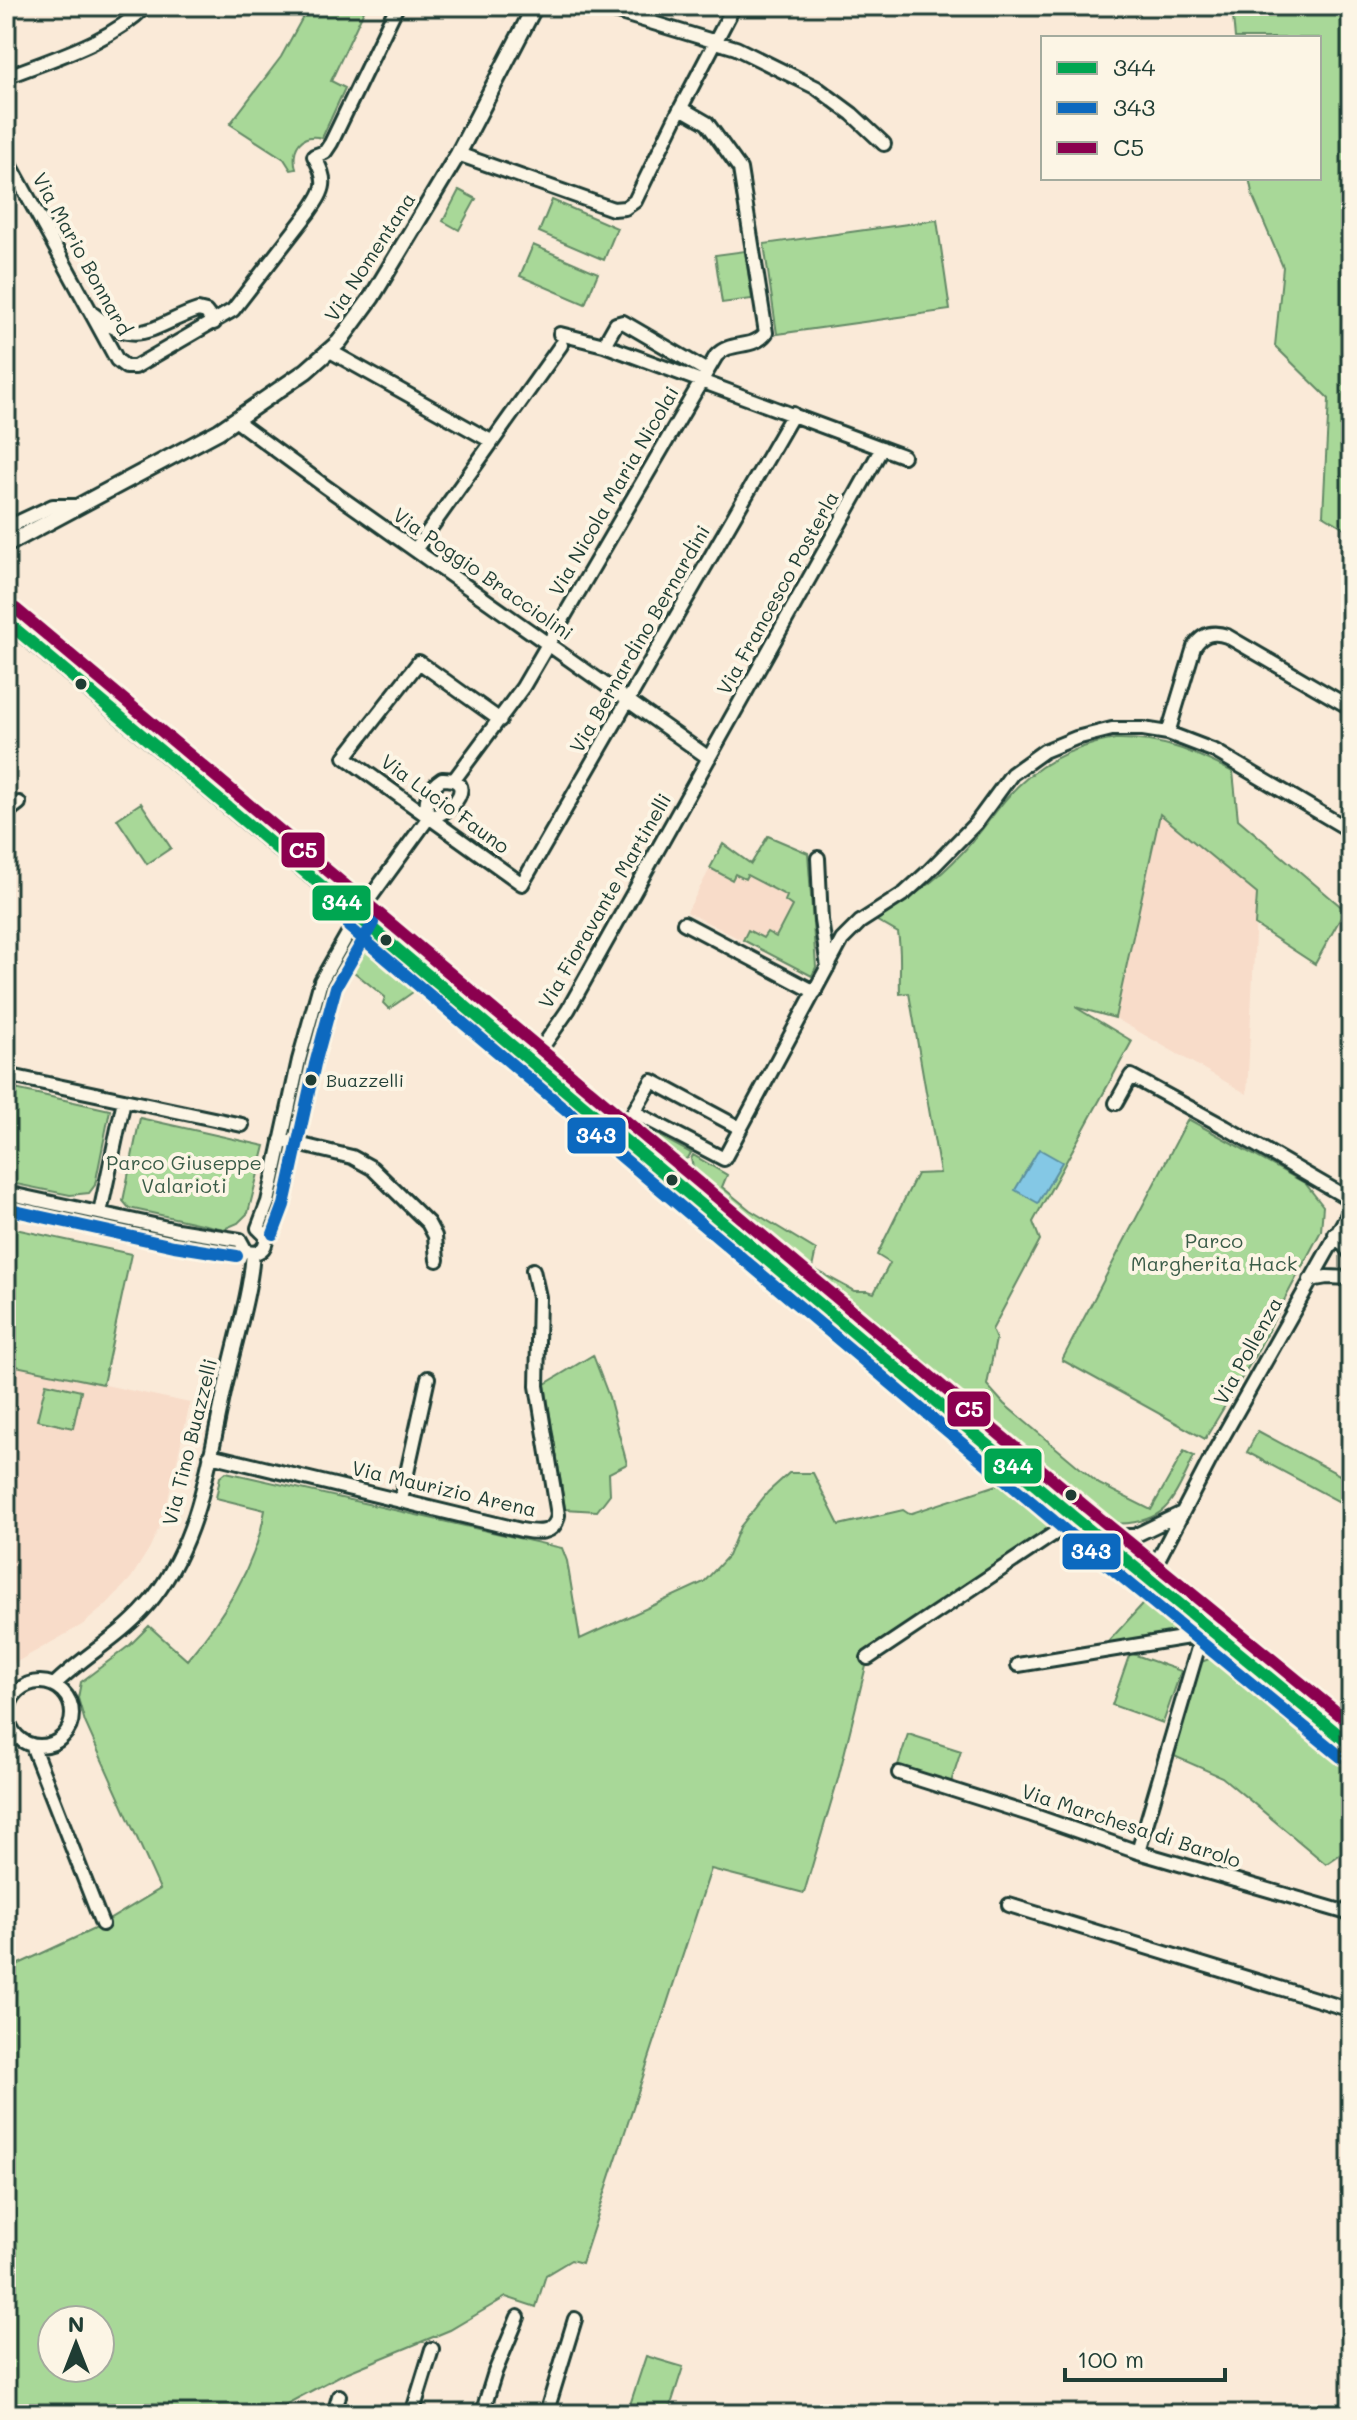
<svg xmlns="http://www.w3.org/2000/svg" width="1357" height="2420" font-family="Mali,sans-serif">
<rect width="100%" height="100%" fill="#faead8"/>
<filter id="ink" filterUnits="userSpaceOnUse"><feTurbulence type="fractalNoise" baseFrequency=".0125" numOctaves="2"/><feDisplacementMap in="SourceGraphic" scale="16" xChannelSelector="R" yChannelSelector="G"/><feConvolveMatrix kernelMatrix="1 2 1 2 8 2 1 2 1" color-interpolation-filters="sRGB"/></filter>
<g filter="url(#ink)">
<!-- built -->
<path fill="#f8dcc9" d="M1160 813 1257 895 1247 1094 1115 1018Z
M768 836 808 853 816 967 812 976 687 912 723 844 751 864Z
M6 1364 190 1403 164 1517 149 1549 131 1578 105 1606 82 1625 6 1668Z"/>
<!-- green -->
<path fill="#a8d898" stroke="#648a66" stroke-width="2" fill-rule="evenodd" d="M299 6H366L331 81 345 88 322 138C300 132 291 149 296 169L291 170 284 159 230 124 281 57 303 17 295 13Z
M1232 6H1351V532L1323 515 1329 399 1275 346 1283 267 1253 197 1249 178H1319V38H1235Z
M459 190 476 199 459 230 443 221Z
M552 200 617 228 604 260 539 232Z
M937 220 950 310 777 334 764 244Z
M533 245 598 273 585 304 520 276Z
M745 251 752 299 722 303 715 255Z
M1115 739C1162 738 1192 751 1233 772L1238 819 1345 910 1315 964 1255 925 1257 894 1160 814 1115 1018 1075 1007 1132 1041 1033 1222 1040 1240 992 1330 996 1339 987 1385 1004 1404 1099 1484 1151 1510 1184 1451 1194 1456C1187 1471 1180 1489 1170 1502 1156 1523 1114 1530 1094 1517L683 1174 685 1170 693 1167 691 1159 693 1155 727 1175 722 1187 750 1210 816 1250 812 1268 854 1291H868L874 1293 890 1263 877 1255 917 1174 940 1173 909 993 900 994C899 973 902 954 898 933L874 919C907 902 936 881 962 853 978 836 990 818 1005 800 1034 765 1070 747 1115 739Z
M141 803 171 848 147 864 117 819Z
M768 836 808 853 816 967 812 976 743 940 748 930 763 938 767 932 776 937 792 906 785 901 787 896 747 875 745 879 735 874 732 880 710 868 723 844 751 864Z
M366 934 423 985 389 1009 383 1003 385 997 354 972 346 978 341 975Z
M6 1087 110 1110 95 1185 89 1193 70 1195 6 1182Z
M140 1118 265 1146 248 1213 238 1223 224 1229 129 1208 123 1201Z
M1188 1119 1305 1183 1323 1206 1321 1231 1253 1359 1205 1439 1062 1360Z
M654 1133 691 1153 688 1158 682 1160 681 1172 647 1143V1136Z
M6 1227 131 1254 103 1384 6 1364Z
M593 1355 609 1397 627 1464 609 1473 610 1494 597 1511 565 1509 545 1384Z
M46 1383 81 1391 73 1428 37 1420Z
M1258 1431 1351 1481V1493L1345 1505 1247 1452Z
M226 1472 562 1548 567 1561 580 1639 704 1582 728 1556 740 1527 768 1492 789 1473H813L839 1525 903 1510 909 1514 1012 1480 1059 1515 1060 1524 866 1650 868 1658 838 1779 804 1893 711 1869 582 2263 571 2260 546 2275 536 2307 506 2297 450 2330 341 2375 268 2414H6V1970L92 1930 160 1889 85 1722 78 1698 81 1682 130 1645 149 1626 187 1660C223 1617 256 1567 265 1510L216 1498 220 1477ZM52 2320H100V2368H52Z
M1153 1593 1192 1627 1190 1632 1106 1644Z
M1130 1653 1181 1671 1163 1723 1112 1705Z
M1220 1655 1351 1766V1847L1326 1864 1222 1777 1174 1756 1201 1662Z
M908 1734 961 1751 951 1782 898 1765Z
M646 2356 683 2367 668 2414H627Z"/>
<!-- water -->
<path fill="#84c8e5" stroke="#5c909e" stroke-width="2" d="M1039 1149 1062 1162 1038 1203 1015 1190Z"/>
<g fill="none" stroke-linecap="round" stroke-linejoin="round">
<!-- minor casing -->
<g stroke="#1f3d34" stroke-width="18">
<path id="minor" d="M607 6 617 12 736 48 817 88 852 114 884 144
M6 77C54 58 109 43 146 6
M458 154 613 209 625 208 635 201 676 117 734 6
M6 157 117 360 126 367H135L233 310 309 212C326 188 328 182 314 156L325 152 331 143 397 6
M93 314C139 351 154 324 198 310L206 312 214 323
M560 334 604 345 903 456
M604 345 616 324 623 322 707 371
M330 351 491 441
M235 420 326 487 709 758
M6 528 53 506H78
M415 550 561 345
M6 621 1076 1519 1261 1669 1351 1745
M500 720 419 662 345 757 522 884 793 414
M1168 733 1194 647C1202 634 1213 631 1227 636L1351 708
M442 779C479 778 453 815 429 817 423 802 428 788 442 779Z
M454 780 523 687 716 356C730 340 753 350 766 333L740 169 707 123 681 108
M6 813 19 803
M818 858 821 920 828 967
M684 923 815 992
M532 1062 568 1010 882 448
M6 1075 242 1125
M1116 1103 1131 1076 1225 1127 1351 1200
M634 1112 724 1159 842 940 860 922 905 893 928 872 976 823 1012 774 1044 751 1076 738 1112 729H1143L1168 733 1215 751 1351 831
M620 1135 652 1081 740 1128
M281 1140 352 1157 372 1168 428 1223 435 1236 437 1260
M6 1193 177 1230 240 1240
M100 1213 124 1100
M258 1228 268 1202 299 1060 321 981 362 909 429 817
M1335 1234 1351 1254
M240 1240 246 1251C258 1256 267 1249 266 1236L258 1228
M1310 1280 1327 1277 1351 1278
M210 1455 521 1530C537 1533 555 1535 558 1515L537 1386 539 1297 533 1270
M401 1500 428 1378
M1097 1536H1134L1182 1513
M1149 1577 1212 1456 1351 1209
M868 1658 1076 1519
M1018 1665 1201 1635
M8 1714a32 32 0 1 1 64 0a32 32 0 1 1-64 0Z
M54 1685C86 1653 125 1635 154 1597 202 1535 210 1452 227 1379 236 1337 250 1295 253 1253
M32 1745 102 1924
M899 1773 1032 1815 1138 1852 1351 1914
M1138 1852 1205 1624
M1009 1905 1351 2010
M334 2414 339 2396
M412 2414 432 2349
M482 2414 495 2372 518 2317
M546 2414 575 2319"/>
</g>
<!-- major casing -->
<g stroke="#1f3d34" stroke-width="20">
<path id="major" d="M6 545 219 431 306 371 339 342 372 297 458 154 535 6"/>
</g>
<!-- minor -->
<use href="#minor" stroke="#fcf5e5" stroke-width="12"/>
<!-- major -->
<use href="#major" stroke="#fcf5e5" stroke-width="14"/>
<!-- bus-1 casing -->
<g stroke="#fcf5e5" stroke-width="18">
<path id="bus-1" d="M6 621 1076 1519 1351 1745"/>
</g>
<!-- bus-2 casing -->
<g stroke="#fcf5e5" stroke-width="18">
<path id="bus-2" d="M349 927 1066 1531 1341 1757
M6 1209 174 1246 237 1256
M273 1234 284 1205 315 1064 336 987 373 923"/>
</g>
<!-- bus-3 casing -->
<g stroke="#fcf5e5" stroke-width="18">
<path id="bus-3" d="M16 609 1086 1507 1351 1724"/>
</g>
<!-- bus-1 -->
<use href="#bus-1" stroke="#00a651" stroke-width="12"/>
<!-- bus-2 -->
<use href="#bus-2" stroke="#0c69bf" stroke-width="12"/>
<!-- bus-3 -->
<use href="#bus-3" stroke="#8b004f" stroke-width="12"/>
</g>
</g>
<!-- markers -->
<g fill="#1f3d34" stroke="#fcf5e5" stroke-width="3">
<circle cx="81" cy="684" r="7"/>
<circle cx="386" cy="940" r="7"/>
<circle cx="311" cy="1080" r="7"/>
<circle cx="672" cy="1180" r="7"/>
<circle cx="1071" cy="1495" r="7"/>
</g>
<g text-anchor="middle" stroke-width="8" stroke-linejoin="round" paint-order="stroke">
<!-- bus labels -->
<g font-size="18" fill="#1f3d34" stroke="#fcf5e5" text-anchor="start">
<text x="326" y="1087">Buazzelli</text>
</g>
<!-- street labels -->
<g font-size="20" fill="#1f3d34" stroke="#fcf5e5">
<text transform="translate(82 254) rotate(61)" y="7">Via Mario Bonnard</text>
<text transform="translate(370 257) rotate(-57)" y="7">Via Nomentana</text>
<text transform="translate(614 491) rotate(-60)" y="7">Via Nicola Maria Nicolai</text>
<text transform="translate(483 574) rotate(35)" y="7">Via Poggio Bracciolini</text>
<text transform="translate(778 593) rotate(-61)" y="7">Via Francesco Posterla</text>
<text transform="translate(640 639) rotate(-60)" y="7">Via Bernardino Bernardini</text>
<text transform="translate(445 804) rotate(36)" y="7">Via Lucio Fauno</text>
<text transform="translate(605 901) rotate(-60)" y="7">Via Fioravante Martinelli</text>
<text transform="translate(1248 1351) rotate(-61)" y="7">Via Pollenza</text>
<text transform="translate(190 1442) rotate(-76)" y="7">Via Tino Buazzelli</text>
<text transform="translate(444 1489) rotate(13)" y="7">Via Maurizio Arena</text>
<text transform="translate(1131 1826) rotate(18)" y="7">Via Marchesa di Barolo</text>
</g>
<!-- park labels -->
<g font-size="20" fill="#3a5c48" stroke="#fcf5e5">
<text x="184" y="1170">Parco Giuseppe<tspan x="184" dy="23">Valarioti</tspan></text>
<text x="1214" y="1248">Parco<tspan x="1214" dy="23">Margherita Hack</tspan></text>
</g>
</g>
<g stroke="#fcf5e5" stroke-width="3">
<rect x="280" y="831" width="46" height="38" rx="8" fill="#8b004f"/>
<rect x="311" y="884" width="61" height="38" rx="8" fill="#00a651"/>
<rect x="566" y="1116" width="61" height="39" rx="8" fill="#0c69bf"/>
<rect x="946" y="1390" width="46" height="38" rx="8" fill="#8b004f"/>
<rect x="983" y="1447" width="60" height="38" rx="8" fill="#00a651"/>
<rect x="1061" y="1532" width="61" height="39" rx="8" fill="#0c69bf"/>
</g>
<g font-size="22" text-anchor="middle" font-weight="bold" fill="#fff">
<text x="303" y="858">C5</text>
<text x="342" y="910">344</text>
<text x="596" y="1143">343</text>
<text x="969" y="1417">C5</text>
<text x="1013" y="1474">344</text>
<text x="1091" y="1559">343</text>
</g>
<!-- margin -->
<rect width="1357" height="2420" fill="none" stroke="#fcf5e5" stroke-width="32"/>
<rect x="16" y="16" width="1325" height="2388" fill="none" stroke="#1f3d34" stroke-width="3" filter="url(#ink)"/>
<!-- legend -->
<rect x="1041" y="36" width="280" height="144" fill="#fcf5e5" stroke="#a4ab9e" stroke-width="2"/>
<rect x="1057" y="62" width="40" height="12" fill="#00a651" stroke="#a4ab9e" stroke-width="2"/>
<text x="1113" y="76" font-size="24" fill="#1f3d34">344</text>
<rect x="1057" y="102" width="40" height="12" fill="#0c69bf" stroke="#a4ab9e" stroke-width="2"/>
<text x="1113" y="116" font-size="24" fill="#1f3d34">343</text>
<rect x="1057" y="142" width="40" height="12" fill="#8b004f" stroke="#a4ab9e" stroke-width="2"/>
<text x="1113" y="156" font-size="24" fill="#1f3d34">C5</text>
<!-- north arrow -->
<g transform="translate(76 2344)"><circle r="38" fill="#fcf5e5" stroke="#a4ab9e" stroke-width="2"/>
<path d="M0-6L14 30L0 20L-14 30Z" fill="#1f3d34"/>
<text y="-12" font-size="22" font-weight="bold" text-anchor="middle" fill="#1f3d34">N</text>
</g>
<!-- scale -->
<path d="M1065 2368v12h160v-12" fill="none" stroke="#1f3d34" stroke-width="4"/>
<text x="1077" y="2368" font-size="24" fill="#1f3d34" stroke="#fcf5e5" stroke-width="6" paint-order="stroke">100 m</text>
</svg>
